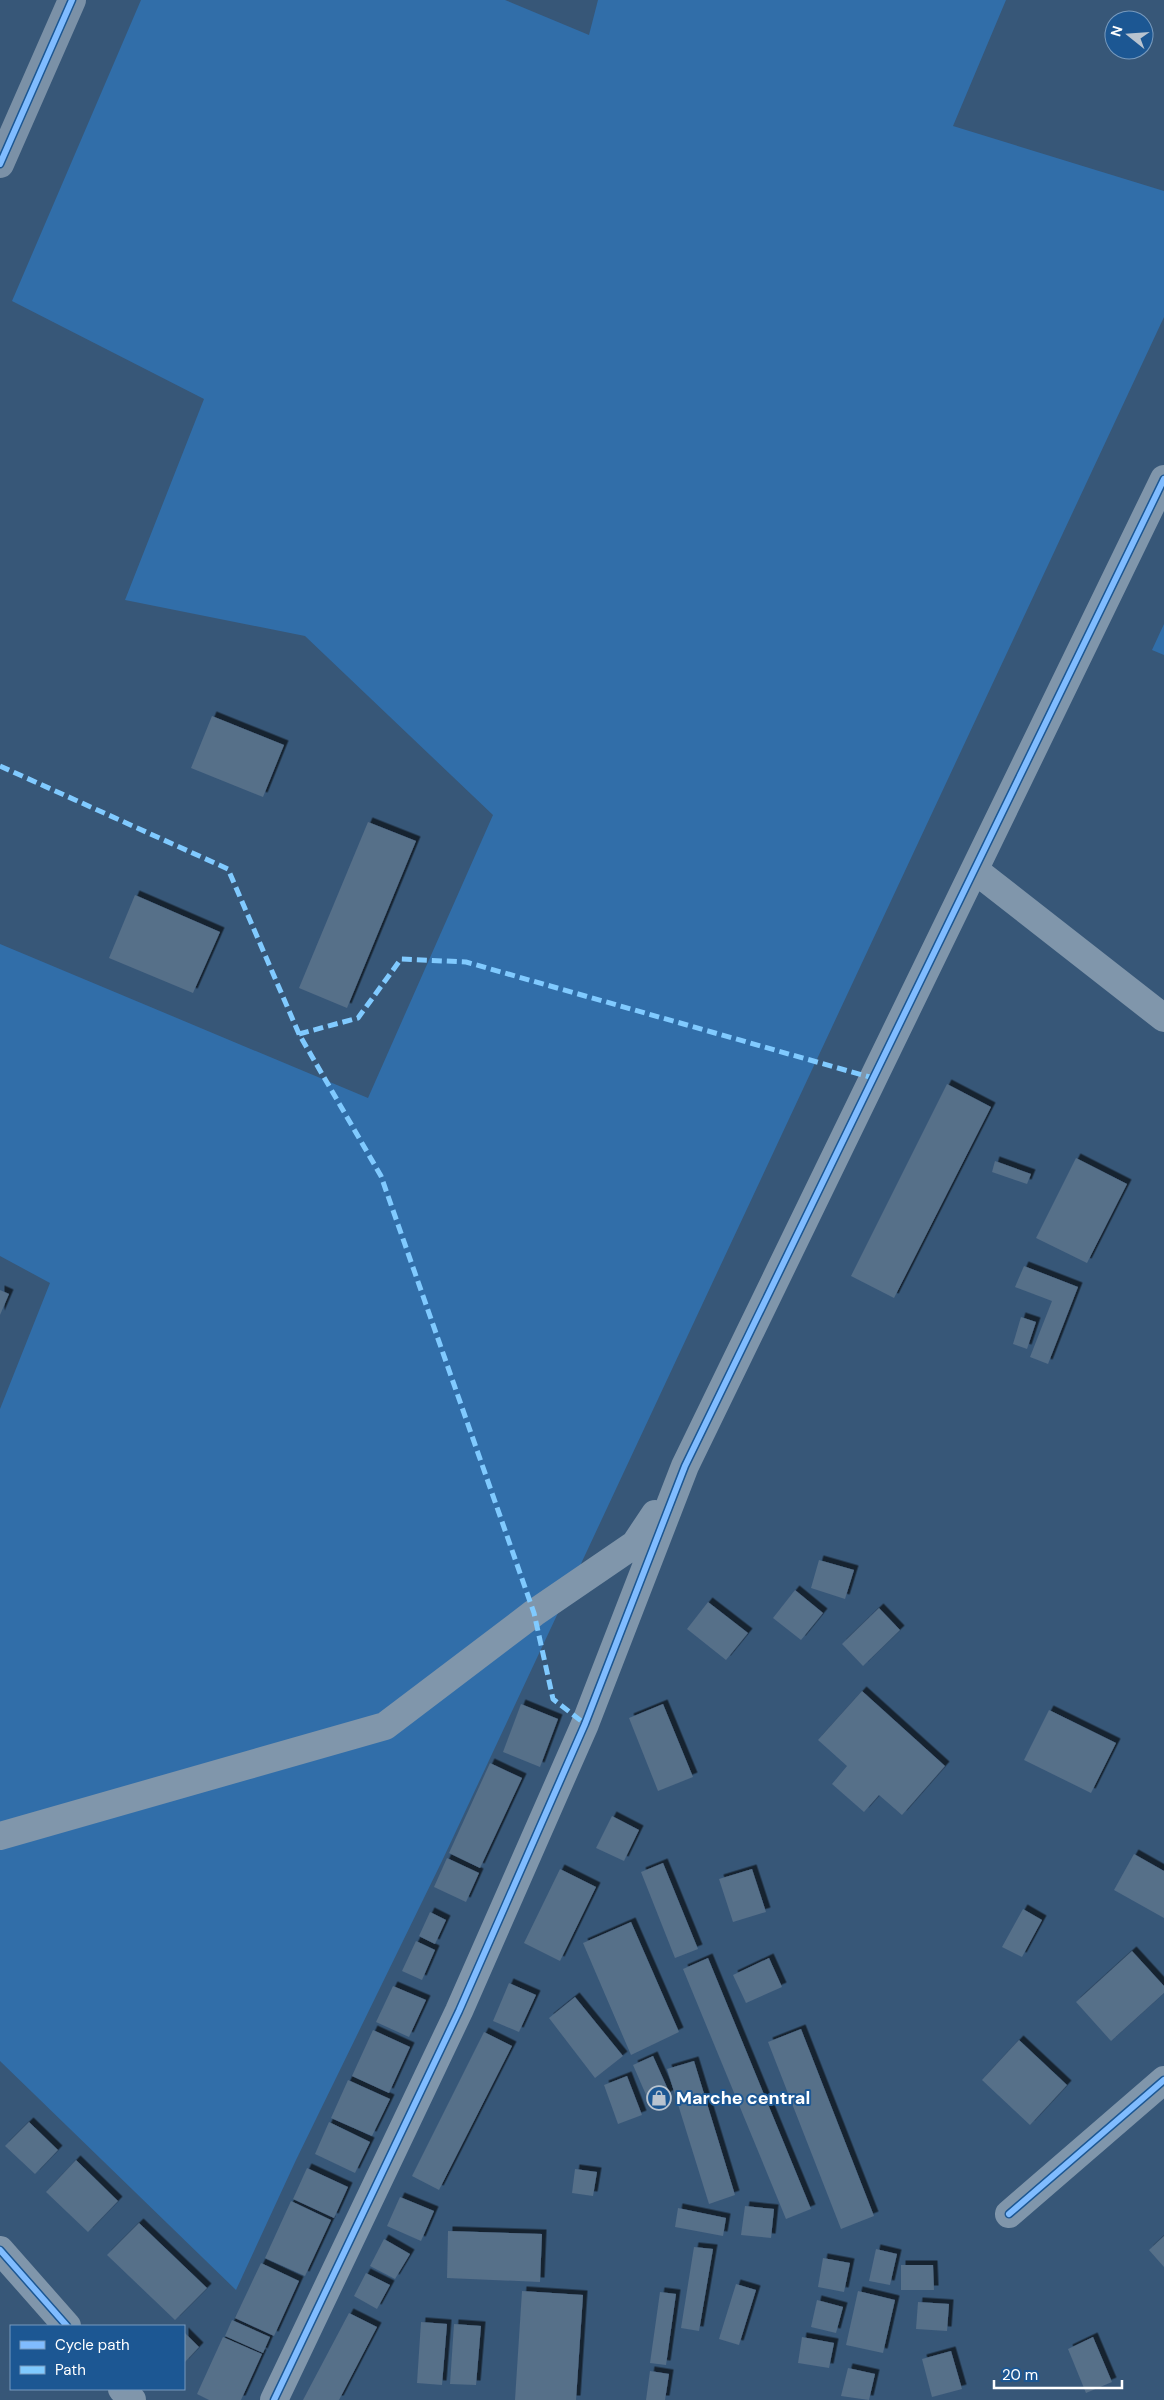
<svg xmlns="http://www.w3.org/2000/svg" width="1164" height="2400" font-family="'DM Sans',sans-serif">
<defs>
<filter id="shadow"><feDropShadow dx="4.5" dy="-4.5" stdDeviation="0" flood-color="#0009"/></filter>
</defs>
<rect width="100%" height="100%" fill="#375778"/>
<!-- green -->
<path fill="#316ea9" d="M141 0H505L589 35 598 0H1006L953 126 1164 191V317L442 1861 296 2160 236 2290 0 2061V1409L50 1283 0 1256V944L368 1098 493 815 305 636 125 600 204 399 12 301Z
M1164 624V655L1152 650Z"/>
<!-- building -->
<path fill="#566f89" filter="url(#shadow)" d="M212 716 284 745 263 797 191 768Z
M368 822 416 841 347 1008 299 988Z
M135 895 220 932 193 993 109 958Z
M947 1084 991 1107 894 1298 851 1276Z
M1076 1158 1127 1184 1087 1263 1036 1238Z
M995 1161 1031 1174 1027 1184 992 1172Z
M1024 1266 1078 1287 1048 1364 1030 1357 1052 1301 1015 1287Z
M0 1290 9 1294 0 1315Z
M1021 1317 1036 1322 1027 1349 1013 1344Z
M819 1560 854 1570 845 1599 811 1588Z
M795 1590 823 1613 801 1640 773 1618Z
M708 1602 748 1633 726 1660 687 1629Z
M879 1608 900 1630 863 1666 842 1644Z
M862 1691 945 1766 902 1815 879 1795 864 1812 832 1784 847 1766 818 1740Z
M521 1704 558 1719 540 1767 503 1752Z
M663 1704 693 1777 658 1791 629 1718Z
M1049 1710 1116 1743 1091 1793 1024 1760Z
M490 1763 522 1778 480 1868 449 1853Z
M612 1816 639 1830 624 1861 596 1848Z
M1134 1854 1164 1871V1918L1114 1890Z
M447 1858 479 1873 466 1902 434 1887Z
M663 1863 698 1949 675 1958 641 1872Z
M560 1869 596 1887 560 1961 524 1943Z
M752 1869 766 1912 733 1922 719 1879Z
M1023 1909 1042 1920 1022 1957 1002 1947Z
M430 1912 446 1920 435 1944 419 1936Z
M631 1922 679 2032 631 2055 583 1943Z
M416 1941 435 1950 422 1980 402 1971Z
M1132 1951 1164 1986V1993L1111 2041 1076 2002Z
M708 1958 811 2209 786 2219 683 1969Z
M769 1958 782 1987 746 2003 733 1975Z
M509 1983 536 1995 519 2032 493 2021Z
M393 1986 426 2000 409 2037 376 2022Z
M575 1997 623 2056 595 2078 549 2018Z
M801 2029 874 2216 841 2229 768 2042Z
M373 2030 410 2047 389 2093 352 2076Z
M484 2032 512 2046 439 2190 412 2176Z
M1019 2040 1067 2085 1030 2125 982 2080Z
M653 2056 670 2094 650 2104 633 2065Z
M694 2061 735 2195 709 2204 667 2069Z
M627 2076 642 2115 618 2124 604 2085Z
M348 2080 390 2099 372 2136 331 2118Z
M29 2122 58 2150 35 2174 5 2146Z
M329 2122 370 2142 355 2173 315 2154Z
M76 2160 118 2201 88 2232 46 2192Z
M307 2168 348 2187 334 2218 293 2199Z
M575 2169 597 2172 593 2196 572 2193Z
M400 2197 434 2211 421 2241 387 2226Z
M291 2201 331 2220 305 2276 265 2258Z
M745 2206 774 2209 771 2238 741 2235Z
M678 2208 726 2218 723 2236 675 2227Z
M139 2223 207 2288 175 2320 107 2255Z
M448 2231 542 2234 540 2282 447 2278Z
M1164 2236V2267L1149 2250Z
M384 2239 410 2254 395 2279 370 2266Z
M694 2247 713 2249 699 2331 681 2328Z
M876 2249 897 2254 890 2285 869 2281Z
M823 2258 850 2263 844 2292 818 2287Z
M261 2263 299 2281 274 2336 235 2318Z
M901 2265H933L934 2290H901Z
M366 2273 390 2285 377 2309 354 2296Z
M736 2284 756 2290 739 2345 719 2339Z
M522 2291 583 2295 576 2400H515Z
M858 2291 895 2300 883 2353 846 2345Z
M660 2292 676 2294 666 2365 650 2363Z
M817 2300 843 2307 836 2333 811 2327Z
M918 2302 949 2304 947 2331 916 2329Z
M349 2313 377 2327 339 2400H303Z
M232 2320 270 2337 263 2353 225 2336Z
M421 2322 447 2324 442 2385 417 2383Z
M454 2324 481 2326 476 2385 450 2384Z
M184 2332 199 2347 184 2363Z
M223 2337 262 2354 241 2400H209L197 2394Z
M802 2337 834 2343 829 2368 798 2363Z
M1093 2337 1112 2382 1086 2393 1068 2349Z
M951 2351 962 2389 932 2397 922 2359Z
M848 2368 875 2374 869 2400 841 2396Z
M650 2371 669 2374 665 2400H646Z"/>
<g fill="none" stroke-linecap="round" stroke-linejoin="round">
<!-- street -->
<path stroke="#8096ab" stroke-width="28" d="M976 871 1164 1018
M0 1836 385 1726 534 1613 635 1544 655 1514
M1009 2214 1164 2080
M0 2250 67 2326
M122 2389 132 2400
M274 2400 459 2011 585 1724 685 1466 1164 479"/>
<!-- secondary -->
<path stroke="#7b91a7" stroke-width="28" d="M0 164 72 0"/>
<!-- quiet -->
<path stroke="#80caff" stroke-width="5" stroke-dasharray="10 5" stroke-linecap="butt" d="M0 766 228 869 299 1034 381 1176 534 1613 553 1699 585 1724
M299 1034 358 1018 401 959 466 962 873 1078"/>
<!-- cycleway casing -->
<g stroke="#1c5793" stroke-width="9">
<path id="cycleway" d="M0 164 72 0
M1009 2214 1164 2080
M0 2250 67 2326
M274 2400 459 2011 585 1724 685 1466 1164 479"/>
</g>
<!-- cycleway -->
<use href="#cycleway" stroke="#80bcff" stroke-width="6"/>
</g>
<!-- icons -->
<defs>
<g id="shop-ring" transform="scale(1.25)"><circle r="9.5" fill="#1c5793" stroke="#b9c4d0" stroke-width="1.5"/><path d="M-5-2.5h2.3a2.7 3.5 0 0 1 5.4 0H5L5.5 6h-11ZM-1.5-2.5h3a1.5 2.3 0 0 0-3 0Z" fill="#b9c4d0"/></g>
</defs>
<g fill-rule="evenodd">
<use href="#shop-ring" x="659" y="2098"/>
</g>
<g text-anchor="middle" stroke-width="4" stroke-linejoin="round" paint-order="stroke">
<!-- poi labels -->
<g font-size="18" font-weight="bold" fill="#fff" stroke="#1c5793" text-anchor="start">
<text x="676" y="2104">Marche central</text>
</g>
</g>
<!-- legend -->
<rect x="10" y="2325" width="175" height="65" fill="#1c5793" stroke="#779abe"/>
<rect x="20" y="2341" width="25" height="8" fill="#80bcff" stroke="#779abe"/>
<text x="55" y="2350" font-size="15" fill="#ffffff">Cycle path</text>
<rect x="20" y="2366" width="25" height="8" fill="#80caff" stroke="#779abe"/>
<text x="55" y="2375" font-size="15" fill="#ffffff">Path</text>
<!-- north arrow -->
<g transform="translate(1129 35) rotate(287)"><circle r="24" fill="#1c5793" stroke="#779abe"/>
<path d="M0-4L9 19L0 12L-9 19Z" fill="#b9c4d0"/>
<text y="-8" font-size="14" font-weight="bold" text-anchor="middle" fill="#ffffff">N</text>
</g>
<!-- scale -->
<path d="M994 2380v8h128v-8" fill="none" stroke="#ffffff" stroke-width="2.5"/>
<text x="1002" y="2380" font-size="15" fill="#ffffff" stroke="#1c5793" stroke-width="4" paint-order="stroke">20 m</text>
</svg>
